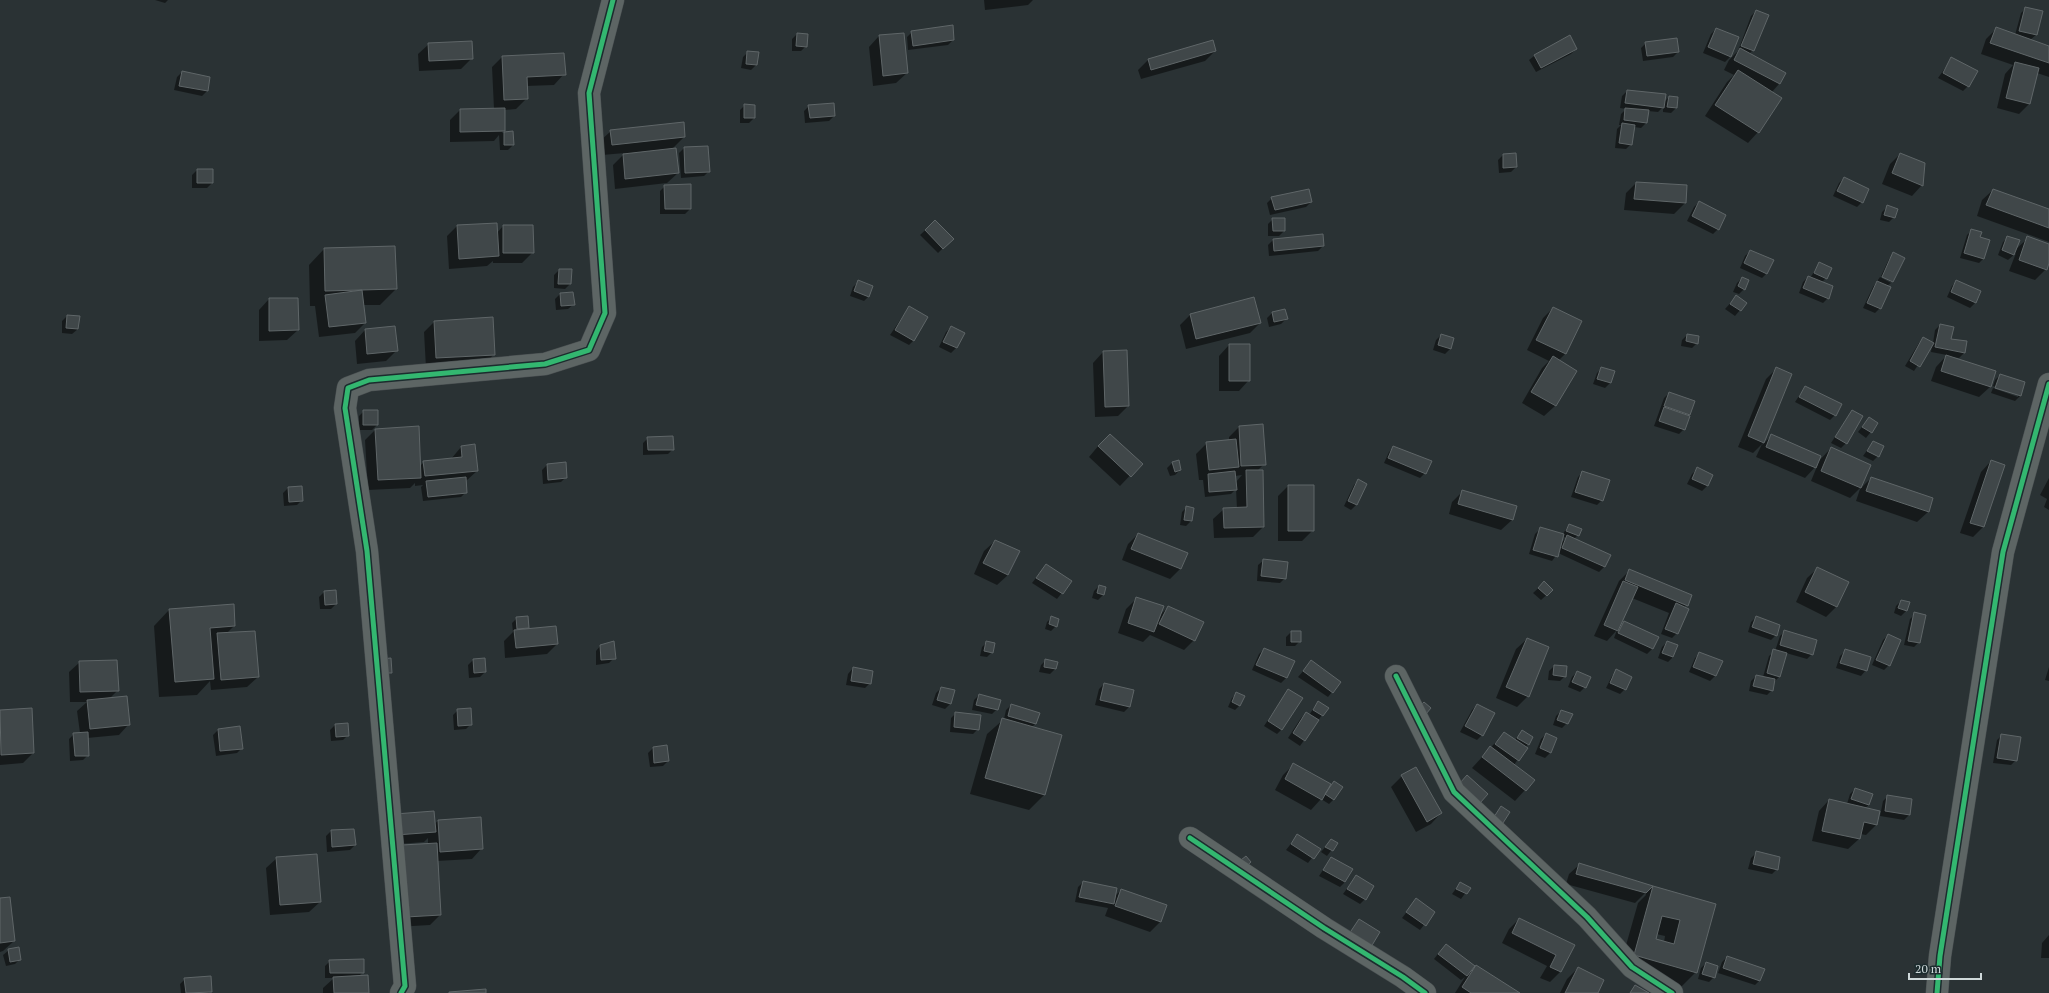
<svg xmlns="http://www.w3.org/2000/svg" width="2049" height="993" font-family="'PT Serif',serif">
<rect width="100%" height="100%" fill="#2a3234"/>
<!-- shadow -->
<path fill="#0007" fill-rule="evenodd" d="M155 0H168L165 3Z
M984 0H1033L1028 5 985 10Z
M2026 8 2036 35 2030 40 2049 47V77L2037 73 2029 104 2019 114 1997 108 2005 74 2013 65 1981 54 1986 39 1996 29 2015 35 2021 13Z
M1756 11 1753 50 1749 54 1785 73 1779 84 1771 93 1758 132 1748 143 1705 116 1727 82 1734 75 1724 70 1729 60 1738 51 1751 16Z
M1716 29 1730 57 1725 62 1703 53 1711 34Z
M912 32 953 40 948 45 908 50 907 37Z
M797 34 806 46 801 51H792V39Z
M879 36 907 73 896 83 873 86 869 47Z
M1569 37 1576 49 1571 54 1536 72 1529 60 1534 56Z
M1646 43 1678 52 1673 57 1643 61 1641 48Z
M429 44 472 58 461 69 419 71 418 54Z
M1215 51 1205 61 1141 79 1138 70 1148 60Z
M748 52 756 65 751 70 741 68 743 57Z
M503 56 564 74 554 85 526 86 527 98 516 109 504 110V130L502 133 512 132 513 145 508 150H500L499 135 494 141 450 142V120L460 110 494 109 492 67Z
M1952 58 1968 86 1963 91 1938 78Z
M182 72 207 91 202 96 174 90 177 77Z
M1627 91 1664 102 1669 97 1677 98 1676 108 1671 113 1663 112V107L1658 112 1648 111 1646 123 1641 128 1634 127 1631 144 1626 149 1615 148 1617 129 1621 125H1619L1621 114 1626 109 1620 108 1622 96Z
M745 105 754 118 749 123H740V110Z
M809 106 834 116 829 121 805 123 804 111Z
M611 131 684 137 672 149 678 173 667 183 615 189 613 165 625 153 602 155 600 141Z
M684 148 709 171 704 176 681 178 679 153Z
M1515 154 1516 167 1511 172 1499 173 1498 160 1503 155Z
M1900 154 1922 185 1912 196 1882 184 1890 164Z
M197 170 212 183 207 188H192V175Z
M1844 178 1862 202 1857 207 1833 196 1839 183Z
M1636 183 1686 186 1685 203 1674 214 1624 210 1626 193Z
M665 186 690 209 685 214H660V191Z
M1993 190 2049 210V242L1977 216 1982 200Z
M1272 198 1311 202 1306 207 1270 215 1267 203Z
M1699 202 1718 229 1713 234 1687 221 1694 207Z
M1887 207 1894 217 1889 222 1880 220 1882 212Z
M1273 219 1284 231 1279 236H1268V224Z
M935 221 952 239 938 253 920 235Z
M457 226 497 233 503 226 533 252 522 263H493V261L487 266 449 269 447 236Z
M1972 230 1984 258 1979 263 1960 258 1967 235Z
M1322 235 1323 246 1318 251 1269 256 1268 245 1273 240Z
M2008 237 2015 250 2028 238 2049 245V260L2046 269 2035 280 2009 271 2016 253 2008 260 1998 255 2003 242Z
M324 249 396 289 380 305H363L365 323 355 333 319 337 315 306H310L309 265Z
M1750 251 1767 273 1762 278 1740 268 1745 256Z
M1894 254 1904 258 1891 282 1881 276 1889 259Z
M1820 263 1826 278 1821 283 1828 298 1823 303 1799 293 1803 282 1808 277 1810 278Z
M559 270 570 284 565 289 554 288V275Z
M1880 277 1891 283 1887 286 1880 308 1875 313 1863 308 1873 287Z
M1742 278 1744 289 1739 294 1733 292 1737 283Z
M1957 281 1980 291 1975 303 1970 308 1947 297 1952 286Z
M858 282 869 296 864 301 850 296 853 287Z
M560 294 574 304 568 309 556 310 555 299Z
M1736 297 1746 303 1735 316 1725 309Z
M1254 298 1260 323 1250 333 1186 349 1180 325 1190 315Z
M269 299 298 330 287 340 259 341V310Z
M909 307 914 340 909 345 890 335Z
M1553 308 1565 354 1558 361 1576 371 1555 406 1544 416 1522 403 1542 368 1549 361 1527 350 1543 318Z
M1272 313 1286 319 1281 324 1269 327 1267 318Z
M67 316 78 329 72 334 62 333V321Z
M434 322 494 354 484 365 426 368 424 332Z
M1940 325 1950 339 1964 353 1959 358 1948 357 1990 387 1979 397 1931 381 1936 367 1947 355 1931 352 1932 344 1914 371 1905 366 1919 343 1924 338 1933 343 1935 330Z
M951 327 963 333 956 348 951 353 939 347 946 332Z
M365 330 397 350 386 361 357 364 355 341Z
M1441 335 1450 349 1445 354 1433 350 1436 340Z
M1687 335 1697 343 1692 348 1681 346 1682 340Z
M1229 345 1249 380 1239 391H1219V356Z
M1103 352 1128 406 1118 416 1095 417 1093 363Z
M1602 368 1610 383 1605 388 1593 384 1597 373Z
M1776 369 1791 374 1762 445 1771 436 1818 462 1831 448 1870 465 1860 488 1850 498 1811 481 1818 464 1805 478 1756 457 1762 444 1753 453 1738 447 1766 379Z
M2000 375 2024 383 2020 396 2015 401 1991 393 1993 388 2018 397V394L1993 386 1995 380Z
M1805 387 1835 415 1830 420 1795 402Z
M1669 393 1689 414 1684 429 1679 434 1654 426 1664 398Z
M364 411 377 425 372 430H359V416Z
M1852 411 1846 443 1841 448 1831 443Z
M1869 418 1877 424 1866 438 1858 432Z
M1239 427 1264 464 1257 471 1263 527 1253 537 1214 538 1213 519 1224 509H1237L1236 489 1231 494 1205 497 1203 480H1199L1196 454 1207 443 1229 441V437ZM1242 475 1235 483V476Z
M375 430 420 466 424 462 451 459 461 447 477 471 466 481V492L461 497 423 501 421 487 423 485 415 486V483L410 488 368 490 365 440Z
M648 438 673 449 668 454 643 455V443Z
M1873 442 1878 456 1873 461 1863 456Z
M1099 445 1141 464 1120 486 1089 457Z
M1394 447 1425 473 1420 478 1384 463 1389 452Z
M1991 461 2004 465 1983 527 1973 537 1960 533 1981 472Z
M1172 463 1180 470 1175 475 1170 476 1167 468Z
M547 465 566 477 561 482 543 484 542 470Z
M1697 469 1711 475 1707 486 1702 491 1687 484 1692 474Z
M1583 472 1602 500 1597 505 1571 497 1578 477Z
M1871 478 1932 499 1928 512 1917 522 1856 501 1860 489Z
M2049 478V510L2044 507 2047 499 2040 495Z
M1359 480 1366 484 1356 505 1351 510 1344 506 1354 485Z
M1288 486 1313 530 1302 541H1278V496Z
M301 487 302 500 297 505 284 506 283 493 288 488Z
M1463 491 1515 507 1512 520 1501 530 1449 514 1452 502Z
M1187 507 1193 509 1191 521 1186 526 1180 525 1182 512Z
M1569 525 1578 535 1574 539 1604 567 1599 572 1558 553 1552 561 1529 554 1535 534 1540 529 1562 535ZM1562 536 1566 538 1560 544Z
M1138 534 1180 569 1170 579 1122 560 1128 544Z
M995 541 1008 575 997 585 974 574 984 551Z
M1264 560 1285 578 1280 583 1257 581 1258 565Z
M1046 565 1071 581 1057 599 1032 583Z
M1818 568 1836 607 1826 617 1796 602 1807 578Z
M1630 570 1691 596 1684 608 1677 633 1672 638 1661 634 1669 613 1632 598 1618 628 1624 623 1657 638 1652 649 1647 654 1614 638 1617 630 1607 641 1594 636 1619 581Z
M1544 583 1552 590 1541 600 1533 593Z
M1099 586 1103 595 1098 600 1092 598 1094 591Z
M324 592 336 604 331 609H320L319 597Z
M1137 598 1159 616 1168 607 1194 640 1184 650 1150 635 1143 642 1118 633 1126 609Z
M1901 601 1906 611 1901 616 1894 613 1896 606Z
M169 610 234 626 226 634 258 677 247 687 211 690 210 681 197 695 159 697 154 626Z
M1915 614 1919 642 1914 647 1904 645 1910 619Z
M1052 617 1056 626 1051 631 1045 629 1047 622Z
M1756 617 1776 635 1771 640 1748 632 1751 622Z
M517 618 528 627 525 630 557 644 547 654 505 658 504 641 513 632 512 623Z
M1785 631 1812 654 1807 659 1786 653 1780 676 1775 681 1772 690 1767 695 1749 691 1751 681 1756 676 1763 677 1769 656 1775 651 1780 636Z
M1291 632 1300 641 1295 646H1286V637Z
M1888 635 1889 665 1884 670 1872 665 1883 640Z
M1527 639 1528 696 1517 707 1496 698 1516 649Z
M987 642 992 652 987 657 980 656 982 647Z
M1667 642 1677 646 1673 657 1668 662 1658 658 1662 647Z
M601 645 614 658 609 663 596 665V651Z
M1264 649 1286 678 1281 683 1252 670 1259 654Z
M1845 651 1866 670 1861 676 1836 668 1840 656Z
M1700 653 1715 676 1710 681 1689 672 1695 658Z
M484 659 485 672 480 677 469 678 468 665 473 660Z
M1046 660 1056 663 1055 669 1050 674 1039 672 1041 665Z
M80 662 118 690 109 699 129 724 119 735 87 738 88 755 83 760 70 761 69 739 74 734 80 733 77 711 87 702H70L69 672Z
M1311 662 1332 692 1328 697 1298 677Z
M1554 666 1565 676 1560 681 1548 680 1549 671Z
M2049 667V681L2045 680Z
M853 668 870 683 865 688 846 685 848 674Z
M1617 671 1625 689 1620 694 1606 688 1612 676Z
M1577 672 1585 687 1580 692 1568 687 1572 677Z
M1104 684 1129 707 1124 712 1095 705 1099 689Z
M941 688 950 704 945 709 932 705 936 693Z
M1288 690 1282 729 1277 734 1264 726Z
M1237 693 1240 705 1235 710 1228 707 1232 698Z
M979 695 997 709 992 714 972 710 974 700Z
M1318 702 1327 708 1300 746 1288 738 1301 718 1306 713 1309 715Z
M1011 705 1038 713 1035 724 1032 727 1061 735 1044 795 1029 810 970 794 987 734 1004 719 1006 710Z
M1477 705 1482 735 1477 740 1460 732 1472 710Z
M31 709 33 753 23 763 0 765V711Z
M458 710 471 724 466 729 454 730 453 715Z
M1561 711 1567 723 1562 728 1553 725 1556 716Z
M956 713 978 729 973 734 950 732 951 718Z
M335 725 348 735 343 740 331 741 330 730Z
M218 730 242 748 237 753 216 756 213 735Z
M1522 731 1528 744 1514 765 1525 790 1515 801 1472 768 1504 733 1514 741Z
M1546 734 1556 738 1550 753 1545 758 1535 754 1541 739Z
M2002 735 2016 760 2011 765 1993 763 1997 740Z
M653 748 668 761 663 766 650 767 648 753Z
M1294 764 1327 790 1335 782 1334 799 1329 804 1321 799 1311 810 1275 790 1283 775Z
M1416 768 1441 813 1431 824 1416 832 1391 787 1402 776Z
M1855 789 1869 805 1865 808 1876 825 1866 835 1860 834 1859 839 1848 849 1812 841 1819 811 1829 800 1847 804 1850 794Z
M1888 796 1909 815 1904 820 1880 816 1883 801Z
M480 818 482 848 472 859 437 861 440 915 430 925 396 927 428 844V838L424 842 386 845 385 826 434 824 438 821Z
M331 831 355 845 350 850 327 852 326 836Z
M1297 836 1319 849 1308 863 1286 850Z
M1331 840 1337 843 1327 856 1321 852Z
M1756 853 1777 869 1772 874 1748 869 1751 858Z
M277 858 320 902 309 912 270 915 266 868Z
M1331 858 1345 882 1340 887 1319 876Z
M1580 864 1715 905 1696 972 1680 988 1619 970 1638 903 1646 895 1645 893 1635 903 1566 884 1569 874ZM1656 934 1665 936 1664 942 1654 940Z
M1356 876 1365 899 1360 904 1343 894Z
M1083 882 1114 897 1121 890 1166 906 1160 922 1150 932 1105 916 1108 908 1075 902 1078 887Z
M1460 883 1469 888 1461 899 1452 894Z
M0 899 14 941 3 951 0 952Z
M1416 900 1434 912 1420 930 1402 918Z
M1519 919 1573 945 1560 972 1550 982 1540 978 1547 966 1502 943 1509 929Z
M2049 935V958H2041L2042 943Z
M9 950 20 959 15 964 6 966 3 955Z
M1441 950 1470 972 1476 966 1518 993H1455L1465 977 1461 980 1434 959Z
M1727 957 1760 980 1755 985 1718 973 1722 962Z
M330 961 363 972 358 977 368 993H323V988L334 978H325V966Z
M1706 963 1714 977 1709 982 1698 979 1701 968Z
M1578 968 1597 993H1560L1567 979Z
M185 979 211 991 209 993H181L180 984Z"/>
<!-- building -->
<path fill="#404749" stroke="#5f6668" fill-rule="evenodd" d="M2025 7 2043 11 2037 35 2019 31Z
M1756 10 1769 15 1754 51 1741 46Z
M953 25 954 40 913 46 911 31Z
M1996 27 2049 46V63L1990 43Z
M1716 28 1739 37 1731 57 1708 47Z
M797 33 808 34 807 47 796 46Z
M904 33 908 73 883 76 879 35Z
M1570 35 1577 49 1541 68 1534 55Z
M1677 38 1679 52 1647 56 1645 42Z
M1213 40 1216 51 1151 70 1148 59Z
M472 41 473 59 429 61 428 43Z
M1740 48 1786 73 1780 84 1734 60Z
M747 51 759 52 757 65 746 64Z
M564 53 566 75 527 77 528 99 504 100 502 56Z
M1951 57 1978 71 1969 87 1943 73Z
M2015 62 2039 68 2030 104 2006 98Z
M1738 70 1782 98 1759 133 1715 105Z
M182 71 210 77 208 91 179 86Z
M1627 90 1666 94 1664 108 1625 103Z
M1669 96 1678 97 1677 108 1667 107Z
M834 103 835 116 810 118 808 105Z
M744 104 755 105V118H744Z
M505 108V131L460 132V109Z
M1625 108 1649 110 1647 123 1624 120Z
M684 122 685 137 612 145 610 130Z
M1622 123 1635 125 1632 145 1619 143Z
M513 131 514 145H504V132Z
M708 146 710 172 685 173 684 147Z
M676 148 679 173 625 179 623 154Z
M1516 153 1517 167 1503 168V154Z
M1900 153 1925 163 1923 186 1892 173Z
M197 169H213V183H197Z
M1844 177 1869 189 1863 203 1837 191Z
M1636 182 1687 185 1686 203 1634 199Z
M691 184V209H665L664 185Z
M1309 189 1312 202 1275 210 1271 197Z
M1993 189 2049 209V228L1986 205Z
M1699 201 1726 215 1719 230 1692 216Z
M1887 205 1898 209 1895 218 1884 215Z
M1272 218H1285V231H1273Z
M935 220 954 239 943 249 925 230Z
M497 223 499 256 459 259 457 225Z
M503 225H533L534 253H503Z
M1971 229 1982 232 1980 237 1990 240 1984 259 1964 253Z
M1323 234 1324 246 1274 251 1273 239Z
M2007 236 2020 240 2014 255 2002 250Z
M2027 236 2049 244V263L2047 270 2019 260Z
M395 246 397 289 325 291 324 248Z
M1750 250 1774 260 1767 274 1744 263Z
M1893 252 1905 258 1893 282 1882 277Z
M1819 262 1832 268 1827 279 1814 273Z
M559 269H572L571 284H558Z
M1808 276 1833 286 1829 299 1803 288Z
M1742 277 1749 280 1745 290 1738 286Z
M858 280 873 286 869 297 854 291Z
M1956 280 1981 291 1976 303 1951 292Z
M1877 281 1891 287 1881 309 1867 303Z
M362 290 366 323 329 327 325 295Z
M573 292 575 305 561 306 560 293Z
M1736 295 1747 303 1741 311 1730 304Z
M1254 297 1261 323 1196 339 1190 314Z
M269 298H298L299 330 269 331Z
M909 306 928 317 914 341 895 330Z
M1553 307 1582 321 1566 354 1536 340Z
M1285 309 1288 319 1274 322 1272 312Z
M67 315 80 316 78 329 66 328Z
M493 317 495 355 436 358 434 321Z
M1940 324 1954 327 1951 339 1967 341 1965 353 1935 347Z
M395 326 398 351 367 354 365 329Z
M951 326 965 333 957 348 943 342Z
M1441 334 1454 338 1451 349 1438 345Z
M1687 334 1699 336 1698 344 1686 341Z
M1923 337 1934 343 1920 367 1910 361Z
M1229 344H1250V381H1229Z
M1127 350 1129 406 1105 407 1103 351Z
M1946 355 1996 371 1991 387 1941 371Z
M1553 356 1577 371 1556 406 1531 392Z
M1601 367 1615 371 1611 383 1597 379Z
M1776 367 1792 374 1764 443 1748 436Z
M2000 374 2025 382 2021 396 1995 388Z
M1805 386 1842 404 1836 416 1799 397Z
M1669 392 1695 401 1690 415 1664 406Z
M1664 407 1690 416 1685 430 1659 421Z
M363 410H378V425H363Z
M1852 410 1863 416 1847 444 1835 437Z
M1869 417 1878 423 1872 433 1862 427Z
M1263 424 1266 465 1241 466 1239 426Z
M419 426 421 478 378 480 375 429Z
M1110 434 1143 464 1131 477 1098 446Z
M1771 434 1821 456 1816 468 1766 447Z
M673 436 674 450H648L647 437Z
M1236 439 1239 467 1209 470 1206 442Z
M1873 441 1884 446 1879 457 1867 451Z
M475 444 478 471 425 476 423 461 462 457 461 446Z
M1393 446 1432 461 1426 474 1388 458Z
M1831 447 1871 465 1861 488 1821 471Z
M1179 460 1181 470 1175 472 1172 462Z
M1991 460 2005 465 1984 527 1970 523Z
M566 462 567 478 548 480 547 464Z
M1697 467 1713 475 1708 486 1692 479Z
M1246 470H1263L1264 527 1224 528 1223 508 1247 507Z
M1235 471 1237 490 1209 492 1208 474Z
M1582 471 1610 480 1603 501 1575 492Z
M466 477 467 493 428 497 426 481Z
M1871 477 1933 498 1929 512 1866 491Z
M1358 479 1367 484 1357 505 1348 501Z
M1288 485H1314V531H1288Z
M302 486 303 501 289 502 288 487Z
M1462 490 1517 506 1513 520 1458 504Z
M1186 506 1194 508 1192 521 1184 520Z
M1569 524 1582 529 1579 536 1566 531Z
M1540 527 1564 534 1558 557 1533 550Z
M1138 533 1188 553 1181 569 1131 549Z
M1567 535 1611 555 1605 567 1562 548Z
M995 540 1020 551 1008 575 983 563Z
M1263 559 1288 562 1286 579 1261 576Z
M1046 564 1072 581 1063 594 1036 578Z
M1817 567 1849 582 1837 607 1805 592Z
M1629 569 1692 595 1688 606 1625 580Z
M1544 581 1553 590 1547 596 1538 588Z
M1623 581 1638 587 1618 631 1604 625Z
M1099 585 1106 587 1104 595 1097 593Z
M336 590 337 604 325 605 324 591Z
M1136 597 1164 606 1154 632 1128 623Z
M1901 600 1910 602 1907 611 1898 608Z
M1676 603 1689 609 1678 634 1665 629Z
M234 604 235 626 210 628 214 679 175 682 169 609Z
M1168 606 1204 622 1195 641 1159 624Z
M1914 612 1926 615 1920 643 1908 641Z
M528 616 529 628 517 629 516 617Z
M1051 616 1059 619 1057 627 1049 624Z
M1756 616 1780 625 1777 636 1752 627Z
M1624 621 1659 637 1653 649 1618 633Z
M556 626 558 644 516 648 514 630Z
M1784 630 1817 640 1813 655 1780 645Z
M255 631 259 677 221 680 217 633Z
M1291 631H1301V642H1291Z
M1888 634 1901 640 1890 666 1876 660Z
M1527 638 1549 647 1529 697 1506 687Z
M614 641 616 659 601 660 600 645Z
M986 641 995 643 993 653 984 651Z
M1667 641 1678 645 1673 657 1662 653Z
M1264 648 1295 661 1287 678 1256 665Z
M1773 649 1787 653 1780 677 1767 673Z
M1845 649 1871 657 1867 671 1840 663Z
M1699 652 1723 661 1716 676 1693 667Z
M391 658 392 673H382L381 659Z
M485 658 486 672 474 673 473 659Z
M1045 659 1058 662 1056 669 1044 667Z
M117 660 119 691 80 692 79 661Z
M1311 660 1341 682 1333 693 1303 671Z
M1554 665 1567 666 1566 677 1553 675Z
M853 667 873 671 871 684 851 681Z
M1616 669 1632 677 1626 690 1610 683Z
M1577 671 1591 677 1586 688 1572 682Z
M1756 675 1775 679 1773 691 1753 686Z
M1104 683 1134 690 1130 707 1100 700Z
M941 687 955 690 951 704 937 700Z
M1288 689 1303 698 1282 730 1268 721Z
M1236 692 1245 696 1240 706 1232 702Z
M979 694 1001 700 998 710 976 705Z
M127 696 130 725 90 729 87 700Z
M1318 701 1329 708 1323 716 1313 710Z
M1424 702 1431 708 1426 714 1418 708Z
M1011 704 1040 713 1036 724 1008 716Z
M1477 704 1495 713 1483 736 1465 726Z
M32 708 34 753 1 755 0 710Z
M471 708 472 725 458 726 457 709Z
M1561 710 1573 714 1568 724 1557 720Z
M955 712 981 715 979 730 954 727Z
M1306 712 1319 720 1305 741 1293 733Z
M1002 718 1062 735 1045 795 985 778Z
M348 723 349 736 336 737 335 724Z
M240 726 243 749 220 751 218 729Z
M1522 730 1533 737 1529 745 1517 738Z
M88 732 89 756H75L73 733Z
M1504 732 1528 748 1519 761 1495 744Z
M1546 733 1557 738 1551 753 1540 748Z
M2001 734 2021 737 2017 761 1997 758Z
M667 745 669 761 654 763 653 747Z
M1490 746 1535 780 1526 791 1482 757Z
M1293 763 1331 784 1322 800 1285 779Z
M1416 767 1442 813 1427 822 1401 775Z
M1467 775 1488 794 1480 803 1460 783Z
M1334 781 1343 787 1334 800 1325 794Z
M1855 788 1873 794 1869 805 1851 799Z
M1887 795 1912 799 1910 815 1885 811Z
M1829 799 1880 811 1877 825 1864 822 1860 839 1822 831Z
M1501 806 1510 812 1503 823 1494 817Z
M434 811 436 832 396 835 395 814Z
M481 817 483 849 440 852 438 820Z
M354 829 356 845 332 847 331 830Z
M1297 834 1321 849 1314 859 1291 844Z
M1331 839 1338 843 1333 851 1325 847Z
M437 843 441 915 406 917 402 845Z
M1756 851 1780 857 1778 870 1753 864Z
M317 854 321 902 280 905 276 857Z
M1246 856 1251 862 1242 870 1236 864Z
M1331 857 1353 869 1345 882 1323 870Z
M1579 863 1653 886 1646 893 1576 874Z
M1356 875 1374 886 1366 900 1347 889Z
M1083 881 1117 888 1114 904 1079 897Z
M1460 882 1471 888 1467 894 1456 889Z
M1653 886 1716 904 1697 973 1634 955ZM1662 916 1680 920 1674 944 1656 939Z
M1121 889 1167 905 1161 922 1115 906Z
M10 897 15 941 0 943V898Z
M1416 898 1435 912 1426 926 1406 912Z
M1519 918 1575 945 1561 972 1550 967 1556 955 1512 933Z
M1359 919 1380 932 1371 947 1349 934Z
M1446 944 1475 966 1467 976 1438 954Z
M19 947 21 960 10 962 8 949Z
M1727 956 1765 969 1760 981 1723 968Z
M364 959V973H330L329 960Z
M1706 962 1718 966 1715 978 1702 974Z
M1476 965 1520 993H1471L1462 987Z
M1578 967 1604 980 1598 993H1565Z
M368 975 369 993H334L333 977Z
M211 976 212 992 186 993 184 978Z
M1635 985 1649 993H1630Z
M486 989V993H449V992Z"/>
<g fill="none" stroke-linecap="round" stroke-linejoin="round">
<!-- minor casing -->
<g stroke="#494f51" stroke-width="23">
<path id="minor" d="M1396 676 1454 792 1587 917 1632 967 1672 993
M1190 838 1324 928 1403 977 1425 993
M401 993 405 986 367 551 345 408 348 388 369 380 545 364 589 350 605 313 589 93 613 0
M1937 993 1940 956 2003 552 2049 384"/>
</g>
<!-- minor -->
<use href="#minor" stroke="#5d6564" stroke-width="22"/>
<!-- cycleway casing -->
<g stroke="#1c2c2e" stroke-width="8">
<path id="cycleway" d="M1396 676 1454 792 1587 917 1632 967 1672 993
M1190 838 1324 928 1403 977 1425 993
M401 993 405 986 367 551 345 408 348 388 369 380 545 364 589 350 605 313 589 93 613 0
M1937 993 1940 956 2003 552 2049 384"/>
</g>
<!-- cycleway -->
<use href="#cycleway" stroke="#33b770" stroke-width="5"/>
</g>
<!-- scale -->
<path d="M1909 973v6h72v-6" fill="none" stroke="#cfd9da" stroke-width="2"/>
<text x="1915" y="973" font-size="12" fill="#cfd9da" stroke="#1c2c2e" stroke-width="3" paint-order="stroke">20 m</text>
</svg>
